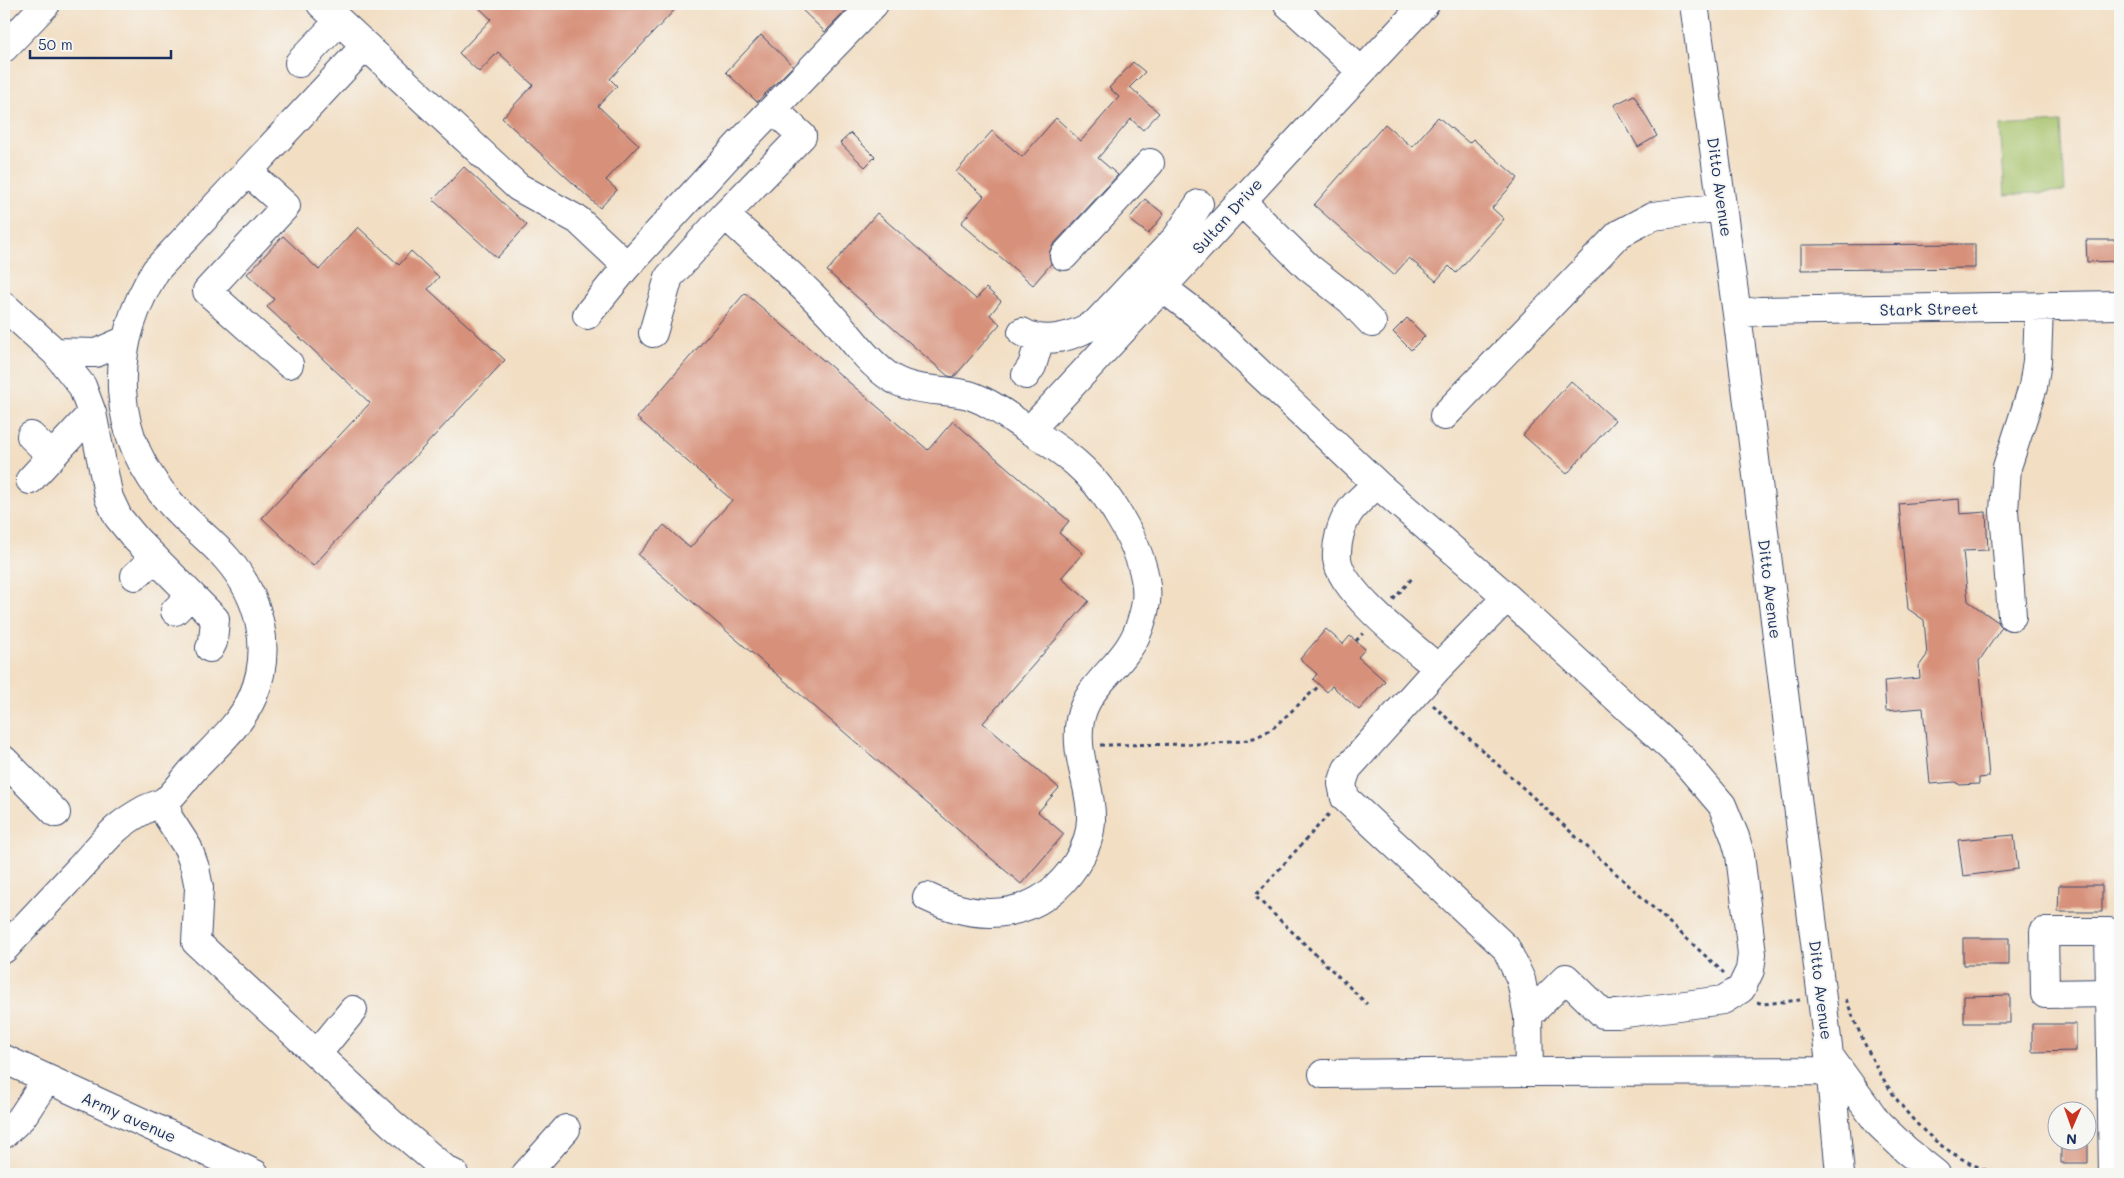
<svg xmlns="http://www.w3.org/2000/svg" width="2124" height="1178" font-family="Mali,sans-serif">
<rect width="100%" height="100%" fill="#f6f6f2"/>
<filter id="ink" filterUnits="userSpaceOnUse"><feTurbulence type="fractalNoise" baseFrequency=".02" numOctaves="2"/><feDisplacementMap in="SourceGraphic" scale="10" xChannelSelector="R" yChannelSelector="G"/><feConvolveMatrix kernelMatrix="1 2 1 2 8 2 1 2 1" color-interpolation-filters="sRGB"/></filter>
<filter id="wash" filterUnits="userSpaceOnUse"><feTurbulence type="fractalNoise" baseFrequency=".0096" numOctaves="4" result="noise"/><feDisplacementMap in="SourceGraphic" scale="20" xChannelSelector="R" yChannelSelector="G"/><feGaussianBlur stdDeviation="1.12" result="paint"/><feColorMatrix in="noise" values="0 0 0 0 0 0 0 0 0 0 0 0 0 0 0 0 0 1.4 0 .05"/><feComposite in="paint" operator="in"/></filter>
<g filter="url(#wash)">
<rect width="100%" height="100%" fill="#f2dec3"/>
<!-- green -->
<path fill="#a5c269" stroke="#607864" d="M2061 122 2065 191 2005 195 2000 126Z"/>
<g id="blocks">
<!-- building -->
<path fill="#d7917a" d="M475 4H680L610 79 617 86 598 106 639 145 606 180 617 190 600 208 502 118 533 85 498 52 479 72 459 53 491 19Z
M796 4H853L825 32Z
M761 35 793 66 757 102 726 72Z
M1133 62 1145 72 1130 87 1159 113 1143 130 1131 119 1098 158 1118 175 1053 245 1049 253 1051 264 1033 285 961 223 984 196 956 172 992 131 1022 157 1056 118 1081 141 1119 97 1109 88Z
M1634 95 1657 136 1638 147 1614 105Z
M1438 117 1469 143 1473 139 1518 178 1492 208 1504 219 1456 273 1449 266 1436 281 1409 258 1394 275 1314 205 1385 124 1412 147Z
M851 133 875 157 865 167 840 143Z
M464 167 527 225 497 258 433 200Z
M1145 199 1164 214 1148 234 1129 219Z
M877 213 976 299 986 288 1001 301 990 315 1000 324 954 377 948 376 827 271Z
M358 227 399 265 411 251 439 277 428 289 505 360 313 566 262 518 370 403 267 307 274 299 247 274 283 236 319 270Z
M2086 240H2120V261L2087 262Z
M1975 244V268L1801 270V245Z
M745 293 928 450 953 421 1069 521 1059 533 1083 553 1061 578 1089 601 983 723 1059 788 1038 812 1064 834 1021 884 638 555 664 525 690 548 732 500 637 418Z
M1407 318 1425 336 1411 350 1393 332Z
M1571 381 1615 420 1567 474 1523 435Z
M1959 499 1960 514 1986 512 1988 550 1963 551 1968 601 1998 622 2002 627 1979 661 1989 777 1979 778V784L1960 785 1955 782 1930 784 1923 708 1886 711 1884 681 1920 678 1919 666 1927 655 1924 620 1908 609 1899 504Z
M1326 629 1343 644 1350 636 1365 649 1358 657 1385 681 1359 710 1332 686 1327 692 1313 679 1317 674 1300 659Z
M2014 835 2018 869 1963 876 1958 840Z
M2059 885H2102V912H2058Z
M1963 938H2009V965H1963Z
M2010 995V1023H1964V996Z
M2032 1024H2076V1051L2032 1052Z
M2061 1140H2088V1163H2061Z"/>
</g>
</g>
<g filter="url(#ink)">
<use href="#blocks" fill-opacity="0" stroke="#3b496d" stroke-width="1"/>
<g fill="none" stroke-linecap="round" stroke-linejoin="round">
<!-- minor casing -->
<g stroke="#3b496d" stroke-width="30">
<path id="minor" d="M321 4 518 187 578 220 627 266 739 144 874 4
M1288 4 1361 71
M1694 4 1737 314 1829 1055 1840 1174
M4 48 46 4
M299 63 339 21
M248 172 286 206 207 291 289 364
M1241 201 1308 267 1350 300 1372 323
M725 215C760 247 797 279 829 313 849 334 864 358 887 375 911 393 941 388 969 395 987 401 1004 413 1020 424 1039 436 1059 448 1076 463 1108 491 1151 557 1146 602 1144 616 1138 634 1130 646 1114 672 1086 688 1080 720 1071 772 1112 810 1076 864 1040 919 983 924 927 897
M1064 256 1150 163
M1163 288 1197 314 1377 484 1507 597 1682 758 1722 805 1735 837 1740 855 1752 954 1750 970 1741 989 1723 1000 1618 1014H1603L1566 978 1528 1016 1529 1072 1830 1071
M4 306 55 352 82 386 92 413 109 498 118 517 136 539 215 619 213 642 210 648
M1737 314 1760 311 2120 305
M587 315 627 266
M1022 332C1045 346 1075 336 1096 323L1177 237 1199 204
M653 333 669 277 725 215 802 136 773 109
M55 352 96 353 126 340
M1026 375 1032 366 1040 339
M1444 416 1619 234 1653 216 1722 207
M1030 430C1162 289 1292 145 1425 4
M31 436 52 456
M30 480 92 413
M1377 484C1368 493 1357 501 1350 511 1341 524 1336 543 1337 559 1341 592 1413 647 1438 668
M135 576 155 558
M1507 597 1438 668 1347 769 1342 784 1345 798 1506 948 1521 980 1528 1016
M175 611 191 595
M2012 616 2004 511 2007 467 2033 387 2037 361 2039 307
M4 760 56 813
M166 800 168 817 188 848 195 868 199 888 196 942 392 1124 446 1170 454 1174
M2044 932H2109L2110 993 2045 994Z
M4 949C29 922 54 896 79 869 91 856 103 841 116 829 124 822 135 815 144 810 151 806 160 805 167 800 176 792 184 780 192 771 213 748 241 725 253 696 273 649 260 597 227 559 211 540 190 525 173 506 109 436 107 349 156 270L365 46
M2110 993 2113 1174
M317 1054 353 1010
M1830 1057 1878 1123 1906 1150 1936 1174
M4 1059 255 1174
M1323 1074 1529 1072
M4 1134 22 1117 47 1079
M526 1174 566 1129"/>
</g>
<!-- path -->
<path stroke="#3b496d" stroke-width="3" stroke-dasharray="4 4" stroke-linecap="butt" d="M1393 600 1414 576
M1356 641 1363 633
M1433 705 1724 973
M1100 745 1205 744 1243 741 1257 737 1272 729 1320 685
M1329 814 1255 896 1367 1004
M1846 999C1875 1075 1913 1147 1997 1174
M1757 1002 1763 1004 1800 1000"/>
<!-- minor -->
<use href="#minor" stroke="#fff" stroke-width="28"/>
</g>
</g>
<g text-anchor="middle" stroke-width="4" stroke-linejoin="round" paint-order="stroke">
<!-- street labels -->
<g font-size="16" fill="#1b2f5e" stroke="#f6f6f2">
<text transform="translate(1720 187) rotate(82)" y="6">Ditto Avenue</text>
<text transform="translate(1227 216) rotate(-48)" y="6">Sultan Drive</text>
<text transform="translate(1929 309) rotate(-1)" y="6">Stark Street</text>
<text transform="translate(1770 589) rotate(83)" y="6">Ditto Avenue</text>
<text transform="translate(1821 990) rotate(83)" y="6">Ditto Avenue</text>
<text transform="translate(129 1117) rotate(24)" y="6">Army avenue</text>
</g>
</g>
<!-- margin -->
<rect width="2124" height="1178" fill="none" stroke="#f6f6f2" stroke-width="20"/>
<!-- north arrow -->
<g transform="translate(2072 1126) rotate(182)"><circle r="24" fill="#f6f6f2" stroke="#9ea6b7"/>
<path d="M0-4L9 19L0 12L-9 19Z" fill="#c8321e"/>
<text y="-8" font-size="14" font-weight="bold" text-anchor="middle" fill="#1b2f5e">N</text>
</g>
<!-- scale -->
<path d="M30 50v8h141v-8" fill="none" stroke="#1b2f5e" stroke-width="2.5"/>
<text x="38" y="50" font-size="15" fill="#1b2f5e" stroke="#f6f6f2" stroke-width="4" paint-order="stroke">50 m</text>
</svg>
